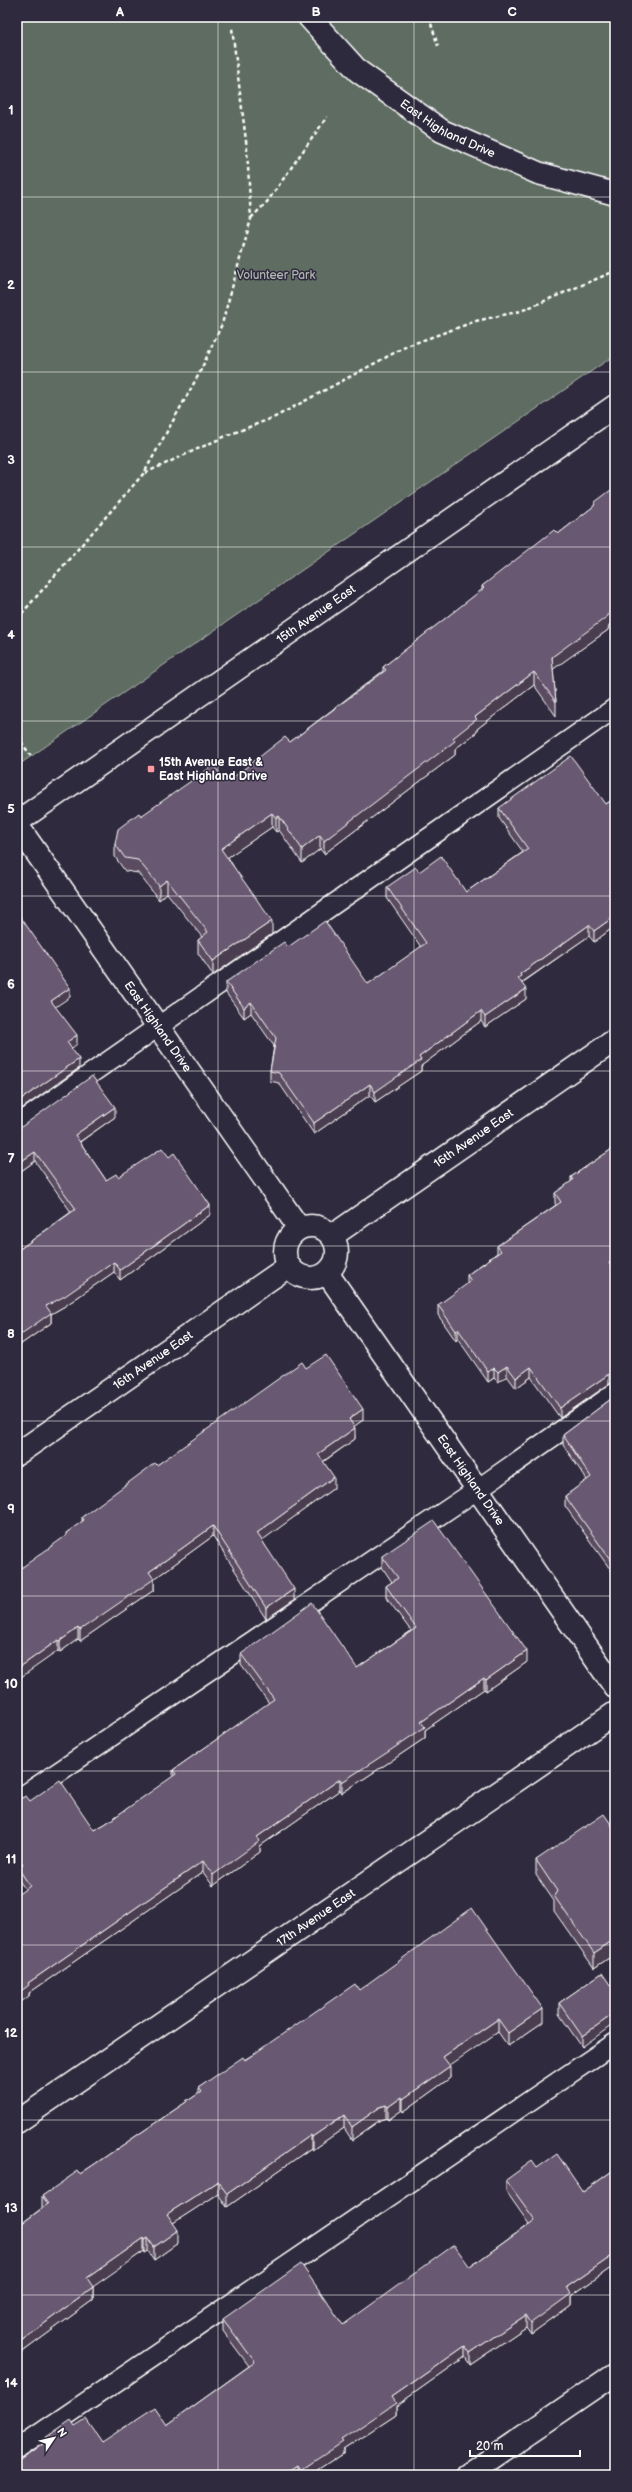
<svg xmlns="http://www.w3.org/2000/svg" width="632" height="2492" font-family="'Balsamiq Sans',sans-serif">
<rect width="100%" height="100%" fill="#2f2a3d"/>
<filter id="ink" filterUnits="userSpaceOnUse"><feTurbulence type="fractalNoise" baseFrequency=".025" numOctaves="2"/><feDisplacementMap in="SourceGraphic" scale="8" xChannelSelector="R" yChannelSelector="G"/><feConvolveMatrix kernelMatrix="1 2 1 2 8 2 1 2 1" color-interpolation-filters="sRGB"/></filter>
<g filter="url(#ink)">
<!-- green -->
<path fill="#5e6c62" stroke="#aeb6b0" d="M17 17H615V355L17 766Z"/>
<g fill="none" stroke-linecap="round" stroke-linejoin="round">
<!-- service casing -->
<g stroke="#fff" stroke-width="22">
<path id="service" d="M17 1125 615 708
M17 1800 478 1489 615 1393
M17 2449 615 2043"/>
</g>
<!-- minor casing -->
<g stroke="#fff" stroke-width="25">
<g id="minor">
<path id="s1" d="M309 17 358 71 442 131 538 173 615 194"/>
<path id="s2" d="M17 825 299 1228"/>
<circle cx="311" cy="1252" r="26"/>
<path id="s3" d="M332 1236 615 1040"/>
<path id="s4" d="M327 1273 615 1687"/>
<path id="s5" d="M17 1454 289 1266"/>
<path id="s6" d="M17 2122 615 1713"/>
<path d="M467 2475 615 2374"/>
</g>
</g>
<!-- tertiary casing -->
<g stroke="#fff" stroke-width="25">
<g id="tertiary">
<path id="s7" d="M17 822 615 406"/>
</g>
</g>
<!-- path -->
<path stroke="#fff" stroke-width="2.5" stroke-dasharray="4 3" stroke-linecap="butt" d="M429 17 438 46
M251 218 267 202 327 117
M145 473 226 436 275 417 407 346 476 321 521 311 615 271
M17 619 144 473 199 374 222 324 251 219 247 149 232 28
M17 623 19 637 17 646
M17 736 31 756"/>
<!-- service -->
<use href="#service" stroke="#2f2a3d" stroke-width="19"/>
<!-- minor -->
<use href="#minor" stroke="#2f2a3d" stroke-width="22"/>
<!-- tertiary -->
<use href="#tertiary" stroke="#2f2a3d" stroke-width="22"/>
</g>
<!-- wall -->
<path fill="#5a4c61" stroke="#fff" d="M615 487V620L609 625 608 630 553 669 556 702V716L534 685 477 729V732L455 749V755L324 854 320 849 302 863 279 830 276 832 272 827 228 857 272 934 213 975 198 953V940L202 937 167 893 159 900 138 873 125 871 115 857V844L141 816 226 783 290 742 383 671V667L482 590V586L558 534 594 506Z
M615 798V926L594 942 589 936 522 983 526 999 485 1027 481 1021 421 1066V1071L375 1102 370 1095 314 1134 279 1083 270 1081V1071L274 1046 251 1013 244 1018 226 993V982L288 947 368 984 421 947 387 898V887L419 872 466 892 523 852 499 818V808L606 804Z
M115 1117 80 1142 106 1180 118 1177 210 1215 120 1280 114 1272 65 1306 51 1314V1323L17 1347V1251L71 1212 35 1161 17 1174V1130Z
M615 1147 614 1270 615 1272V1383L609 1384 560 1418 531 1377 516 1388 507 1376 498 1382 494 1378 488 1382 458 1339 456 1341 438 1315V1305L467 1285V1275L497 1253V1246L556 1205 555 1203V1193L571 1182V1177Z
M306 1368 363 1420 354 1426 355 1439 323 1462 334 1488 262 1540 294 1600 266 1619 213 1536 154 1579V1590L80 1641 78 1639 60 1652 58 1651 17 1679 66 1536V1533L82 1522V1517L157 1465Z
M615 1396V1576L565 1506V1496L587 1480 563 1445V1435Z
M382 1556 527 1662 486 1691 484 1689 425 1730V1738L388 1763 342 1793 340 1790 260 1846V1852L213 1886 203 1872 29 1993V1996L25 1889 18 1879V1868L17 1867V1800L30 1801 94 1830 105 1824 173 1777V1770L269 1703 241 1665V1654L357 1668 411 1631 386 1597V1586L392 1582 382 1567Z
M615 1830V1954L594 1968 554 1911V1901L536 1875V1860Z
M602 1973 582 2047 559 2014V2003Z
M359 1990 543 2022 508 2046 498 2032 449 2065 450 2078 403 2112 402 2110 388 2120 386 2118 380 2120 352 2140 344 2128 312 2150 311 2148 227 2207 218 2194 173 2223 178 2243 154 2260 148 2251 145 2253 144 2251 93 2286V2300L17 2356V2227L42 2208V2196L80 2174 198 2094V2088Z
M537 2168 583 2192 615 2169V2265L571 2296V2305L531 2334 526 2327 470 2365 465 2357 396 2406V2415L343 2450V2454L311 2475H17L45 2443V2438L75 2426 102 2442 167 2425 249 2366 223 2331V2319L343 2325 470 2267 529 2224 506 2191V2180Z"/>
<!-- shaded-wall -->
<path fill="#4a3e4f" stroke="#fff" d="M615 607V620L609 625 608 630 552 670V657Z
M534 672V685L477 729V732L455 749V755L324 854V841L453 738 475 717Z
M272 813V827L221 862V849Z
M279 816V830L276 832V818Z
M320 835V849L302 863V849Z
M167 880V893L159 900V886Z
M615 916V926L594 942V931Z
M272 921V934L213 975V961Z
M589 925V936L521 983 518 978 520 974Z
M70 988V997L51 1010V1001Z
M526 989V999L485 1027V1017Z
M251 1002V1013L244 1018V1008Z
M481 1011V1021L421 1066V1071L375 1102V1092L419 1057Z
M77 1035V1044L67 1052V1042Z
M79 1059V1068L17 1112V1102Z
M370 1084V1095L314 1134V1123Z
M115 1107V1117L75 1145V1135Z
M35 1152V1161L17 1174V1164Z
M210 1205V1215L120 1280V1270Z
M615 1259V1269L609 1273V1263Z
M114 1262V1272L65 1306 51 1314V1323L17 1347V1337L46 1306Z
M458 1329V1339L456 1341V1331Z
M507 1366V1376L498 1382V1372Z
M531 1367V1377L516 1388V1378Z
M494 1368V1378L488 1382V1372Z
M609 1374V1384L560 1418V1408Z
M363 1409V1420L349 1430V1419Z
M355 1428V1439L318 1465V1454Z
M334 1477V1488L257 1544V1533Z
M213 1526V1536L154 1579V1590L80 1641V1630L149 1572Z
M294 1589V1600L266 1619V1608Z
M78 1628V1639L60 1652V1641Z
M58 1640V1651L17 1680V1669Z
M527 1651V1662L486 1691V1680Z
M484 1678V1689L425 1730V1738L388 1763 342 1793V1782L421 1722Z
M340 1779V1790L260 1846V1852L213 1886V1875L257 1837Z
M203 1861V1872L29 1993V1996L17 2005V1994L28 1983Z
M615 1939V1954L594 1968V1953Z
M543 2009V2022L508 2046V2033Z
M615 2013V2023L582 2047V2036Z
M498 2019V2032L443 2070V2057Z
M450 2066V2078L403 2112V2099Z
M402 2097V2110L388 2120V2107Z
M386 2105V2118L380 2120 352 2140V2127L380 2107Z
M344 2115V2128L312 2150V2137Z
M311 2135V2148L227 2207V2194Z
M218 2181V2194L167 2227V2214Z
M178 2230V2243L154 2260V2247Z
M144 2238V2251L87 2291V2278Z
M148 2238V2251L145 2253V2240Z
M615 2254V2265L571 2296V2305L531 2334V2323L567 2287Z
M93 2287V2300L17 2356V2344Z
M526 2315V2327L470 2365V2353Z
M465 2346V2357L396 2406V2415L343 2450V2454L311 2475H301V2470L341 2440 392 2397Z
M298 2465V2475H283Z"/>
<!-- building -->
<path fill="#695871" stroke="#fff" d="M615 487V607L609 612 608 616 552 657 556 702 534 672 475 717 477 719 453 738 455 741 324 841 320 835 302 849 279 816 276 818 272 813 221 849 272 921 213 961 198 940 208 932 167 880 159 886 138 860 125 858 115 844 118 829 139 813 141 816 214 765 226 783 285 737 290 742 386 670 383 667 484 588 482 586 554 530 558 534 594 506 595 502Z
M571 756 606 804 615 798V916L594 931 589 925 520 974 521 976 518 978 526 989 485 1017 481 1011 419 1057 421 1060 375 1092 370 1084 314 1123 279 1073 270 1071 276 1038 251 1002 244 1008 226 982 284 942 288 947 325 921 368 984 426 943 387 887 416 867 419 872 441 856 466 892 528 849 499 808Z
M17 912 70 988 51 1001 77 1035 67 1042 79 1059 17 1102Z
M92 1076 115 1107 75 1135 106 1180 116 1174 118 1177 162 1148 169 1157 174 1153 210 1205 120 1270 114 1262 65 1296 46 1306 51 1313 17 1337V1251L76 1209 35 1152 17 1164V1130Z
M615 1147V1259L609 1263 615 1272V1373L609 1374 560 1408 531 1367 516 1378 507 1366 498 1372 494 1368 488 1372 458 1329 456 1331 438 1305 471 1281 467 1275 501 1251 497 1246 561 1202 555 1193 573 1180 571 1177Z
M326 1355 363 1409 349 1419 355 1428 318 1454 334 1477 257 1533 294 1589 266 1608 213 1526 149 1572 154 1579 80 1630 78 1628 60 1641 58 1640 17 1669V1571L67 1535 66 1533 84 1520 82 1517 155 1463 157 1465 302 1362 306 1368Z
M615 1396V1566L565 1496 591 1477 563 1435Z
M434 1521 527 1651 486 1680 484 1678 421 1722 425 1727 388 1752 342 1782 340 1779 257 1837 260 1841 213 1875 203 1861 28 1983 29 1985 17 1994V1895L30 1886 18 1868 23 1864 17 1856V1800L26 1796 30 1801 60 1780 94 1830 105 1824 176 1774 173 1770 274 1699 241 1654 312 1603 357 1668 416 1628 386 1586 398 1578 382 1556Z
M604 1814 615 1830V1939L594 1953 554 1896 557 1891 536 1860Z
M472 1908 543 2009 508 2033 498 2019 443 2057 450 2066 403 2099 402 2097 388 2107 386 2105 380 2107 352 2127 344 2115 312 2137 311 2135 227 2194 218 2181 167 2214 178 2230 154 2247 148 2238 145 2240 144 2238 87 2278 93 2287 17 2344V2227L48 2204 42 2196 78 2171 80 2174 201 2092 198 2088 243 2057 245 2060 355 1984 359 1990Z
M602 1973 615 1992V2013L582 2036 559 2003Z
M557 2154 583 2192 615 2169V2254L567 2287 571 2294 531 2323 526 2315 470 2353 465 2346 392 2397 396 2403 341 2440 343 2442 301 2470 298 2465 283 2475H17V2463L47 2441 45 2438 71 2420 75 2426 86 2419 102 2442 155 2407 167 2425 255 2362 223 2319 301 2264 343 2325 454 2245 470 2267 535 2220 506 2180 532 2161 537 2168Z"/>
</g>
<!-- grid -->
<path fill="none" stroke="#fff" stroke-width="1" stroke-opacity="0.55" d="M218 17V2475M414 17V2475M17 197H615M17 372H615M17 547H615M17 721H615M17 896H615M17 1071H615M17 1246H615M17 1421H615M17 1596H615M17 1771H615M17 1945H615M17 2120H615M17 2295H615"/>
<!-- markers -->
<rect fill="#ff9aa2" stroke="#2f2a3d" stroke-width="1.5" x="147" y="765" width="8" height="8" rx="2"/>
<g text-anchor="middle" stroke-width="3" stroke-linejoin="round" paint-order="stroke">
<!-- street labels -->
<g font-size="12" fill="#fff" stroke="#2f2a3d">
<text dy="4" stroke="none"><textPath href="#s1" startOffset="180">East Highland Drive</textPath></text>
<text dy="4" stroke="none"><textPath href="#s7" startOffset="364">15th Avenue East</textPath></text>
<text dy="4" stroke="none"><textPath href="#s2" startOffset="246">East Highland Drive</textPath></text>
<text dy="4" stroke="none"><textPath href="#s3" startOffset="172">16th Avenue East</textPath></text>
<text dy="4" stroke="none"><textPath href="#s5" startOffset="165">16th Avenue East</textPath></text>
<text dy="4" stroke="none"><textPath href="#s4" startOffset="252">East Highland Drive</textPath></text>
<text dy="4" stroke="none"><textPath href="#s6" startOffset="362">17th Avenue East</textPath></text>
</g>
<!-- park labels -->
<g font-size="12" fill="#aeb6b0" stroke="#2f2a3d">
<text x="276" y="279">Volunteer Park</text>
</g>
<!-- poi labels -->
<g font-size="12" font-weight="bold" fill="#fff" stroke="#2f2a3d" text-anchor="start">
<text x="159" y="766">15th Avenue East &amp;<tspan x="159" dy="14">East Highland Drive</tspan></text>
</g>
</g>
<!-- margin -->
<rect width="632" height="2492" fill="none" stroke="#2f2a3d" stroke-width="44"/>
<!-- north arrow -->
<g transform="translate(54 2438) rotate(55)" stroke="#2f2a3d" stroke-width="3" paint-order="stroke">
<path d="M0-3L7 15L0 10L-7 15Z" fill="#ffffff"/>
<text y="-6" font-size="11" font-weight="bold" text-anchor="middle" fill="#ffffff">N</text>
</g>
<!-- scale -->
<path d="M470 2450v6h110v-6" fill="none" stroke="#ffffff" stroke-width="2"/>
<text x="476" y="2450" font-size="12" fill="#ffffff" stroke="#2f2a3d" stroke-width="3" paint-order="stroke">20 m</text>
<rect x="22" y="22" width="588" height="2448" fill="none" stroke="#fff" stroke-width="1.5"/>
<g font-size="13" text-anchor="middle" font-weight="bold" fill="#fff">
<text x="120" y="16">A</text>
<text x="316" y="16">B</text>
<text x="512" y="16">C</text>
<text x="11" y="114">1</text>
<text x="11" y="289">2</text>
<text x="11" y="464">3</text>
<text x="11" y="639">4</text>
<text x="11" y="813">5</text>
<text x="11" y="988">6</text>
<text x="11" y="1163">7</text>
<text x="11" y="1338">8</text>
<text x="11" y="1513">9</text>
<text x="11" y="1688">10</text>
<text x="11" y="1863">11</text>
<text x="11" y="2037">12</text>
<text x="11" y="2212">13</text>
<text x="11" y="2387">14</text>
</g>
</svg>
